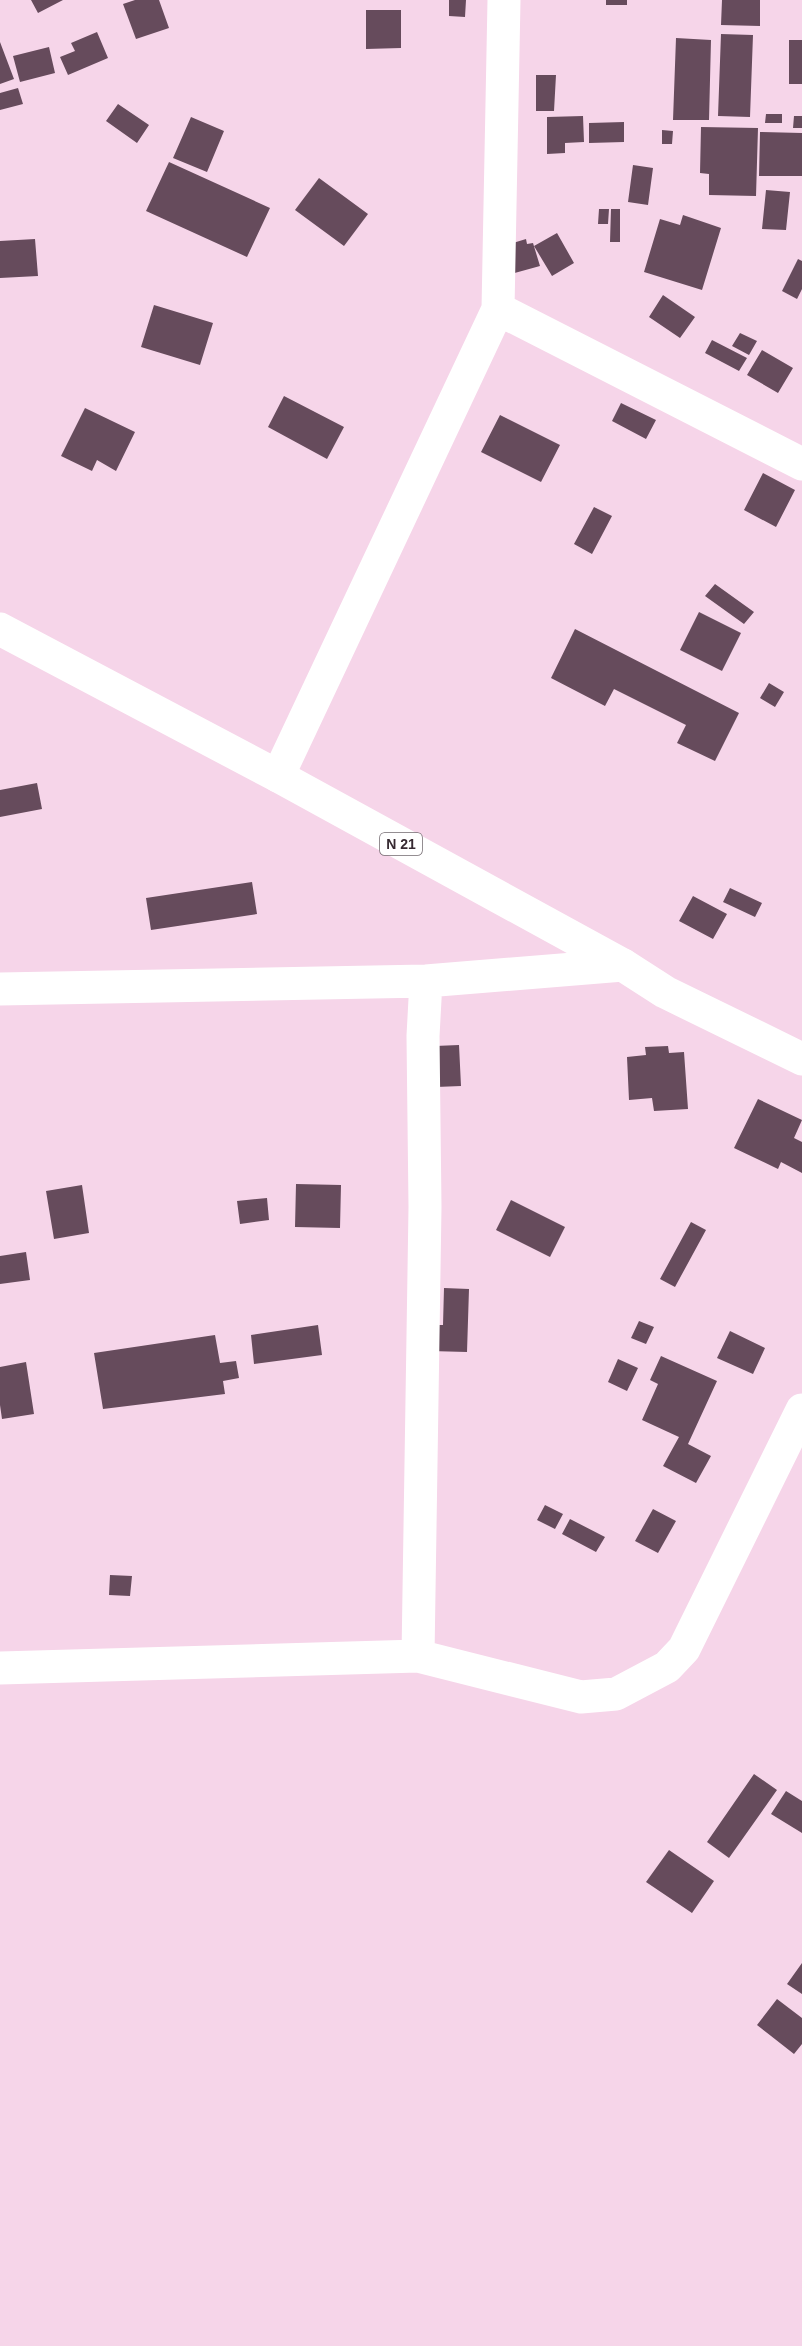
<svg xmlns="http://www.w3.org/2000/svg" width="802" height="2346" font-family="Arial,sans-serif">
<rect width="100%" height="100%" fill="#f6d5e9"/>
<!-- building -->
<path fill="#664b5c" d="M31 0H63L38 13Z
M135 0H159L169 28 136 39 123 4Z
M449 0H466L465 17 449 16Z
M606 0H627V5H606Z
M722 0H760V26L721 25Z
M366 10H401V48L366 49Z
M97 32 108 58 68 75 60 57 75 51 71 43Z
M721 34 753 35 750 117 718 116Z
M676 38 711 40 709 120H673Z
M789 40H802V84H789Z
M0 42 14 79 0 84Z
M49 47 55 73 20 82 13 56Z
M536 75H556L554 111H536Z
M18 88 23 104 0 110V93Z
M118 104 149 125 137 143 106 121Z
M766 114H782V123H765Z
M583 116 584 142 565 143V153L547 154V117Z
M794 116H802V128H793Z
M191 117 224 131 207 172 173 158Z
M624 122V142L589 143V123Z
M701 127 758 128 756 196 709 195V174L700 173Z
M662 130 673 131 672 144H662Z
M760 132 802 133V176H759Z
M169 162 270 208 247 257 146 211Z
M633 165 653 168 648 205 628 202Z
M319 178 368 214 344 246 295 210Z
M766 190 790 192 786 230 762 229Z
M599 209H609L608 224H598Z
M611 209H620V242H610Z
M683 215 721 228 702 290 644 272 660 219 680 225Z
M557 233 574 263 552 276 534 246Z
M35 239 38 276 0 278V241Z
M526 239 527 244 533 243 540 266 511 274 503 246Z
M798 259 802 261V289L797 299 782 291Z
M663 295 695 317 680 338 649 317Z
M154 305 213 323 200 365 141 347Z
M740 333 757 341 749 355 732 346Z
M712 340 747 358 739 371 705 353Z
M762 350 793 368 778 393 747 375Z
M284 396 344 427 327 459 268 427Z
M621 403 656 420 646 439 612 421Z
M85 408 135 432 116 471 97 460 92 471 61 456Z
M500 415 560 445 541 482 481 452Z
M763 473 795 490 776 527 744 510Z
M594 507 612 516 592 554 574 544Z
M715 584 754 612 744 624 705 596Z
M699 612 741 633 722 671 680 650Z
M575 629 739 713 715 761 677 743 686 725 614 689 605 706 551 678Z
M769 683 784 692 775 707 760 698Z
M37 783 42 809 0 817V790Z
M252 882 257 914 151 930 146 898Z
M730 888 762 903 755 917 723 902Z
M693 896 727 914 713 939 679 921Z
M459 1045 461 1086 436 1087 435 1046Z
M668 1046 669 1053 684 1052 688 1109 654 1111 652 1098 629 1100 627 1057 646 1055 645 1047Z
M758 1099 802 1120 794 1138 802 1142V1173L781 1162 778 1169 734 1148Z
M296 1184 341 1185 340 1228 295 1227Z
M82 1185 89 1233 54 1239 46 1191Z
M267 1198 269 1220 240 1224 237 1201Z
M511 1200 565 1227 550 1257 496 1230Z
M691 1222 706 1230 675 1287 660 1279Z
M26 1252 30 1280 0 1284V1256Z
M444 1288 469 1289 467 1352 430 1351V1325H443Z
M639 1321 654 1327 646 1344 631 1338Z
M318 1325 322 1355 254 1364 251 1335Z
M730 1331 765 1348 753 1374 717 1358Z
M215 1335 220 1363 236 1361 239 1378 223 1381 225 1394 103 1409 94 1353Z
M661 1356 717 1381 688 1444 711 1456 696 1483 663 1466 679 1437 642 1420 658 1384 650 1380Z
M618 1359 638 1368 627 1391 608 1382Z
M26 1362 34 1414 2 1419 0 1405V1367Z
M545 1505 563 1514 555 1529 537 1520Z
M653 1509 676 1521 658 1553 635 1541Z
M570 1519 605 1537 596 1552 562 1534Z
M110 1575 132 1576 130 1596 109 1595Z
M754 1774 777 1790 729 1858 707 1842Z
M786 1791 802 1801V1833L771 1814Z
M669 1850 714 1881 692 1913 646 1882Z
M802 1963V1994L787 1984Z
M777 1999 802 2018V2044L794 2054 757 2025Z"/>
<g fill="none" stroke-linecap="round" stroke-linejoin="round">
<!-- minor -->
<path stroke="#fff" stroke-width="33" d="M498 309 802 464
M278 776 498 309 504 0
M0 989 426 981 623 965
M418 1656 425 1207 423 1036 426 981
M0 1668 418 1656 581 1697 616 1694 667 1667 684 1649 802 1410"/>
<!-- major -->
<path stroke="#fff" stroke-width="33" d="M0 629 278 776 623 965 665 992 802 1059"/>
</g>
<g text-anchor="middle" stroke-width="6" stroke-linejoin="round" paint-order="stroke">
<!-- shield labels -->
<rect fill="#fff" stroke="#72696f" stroke-width="1.5" x="380" y="833" width="42" height="22" rx="4.5"/>
<g font-size="14" font-weight="bold" fill="#362931">
<text x="401" y="849">N 21</text>
</g>
</g>
</svg>
